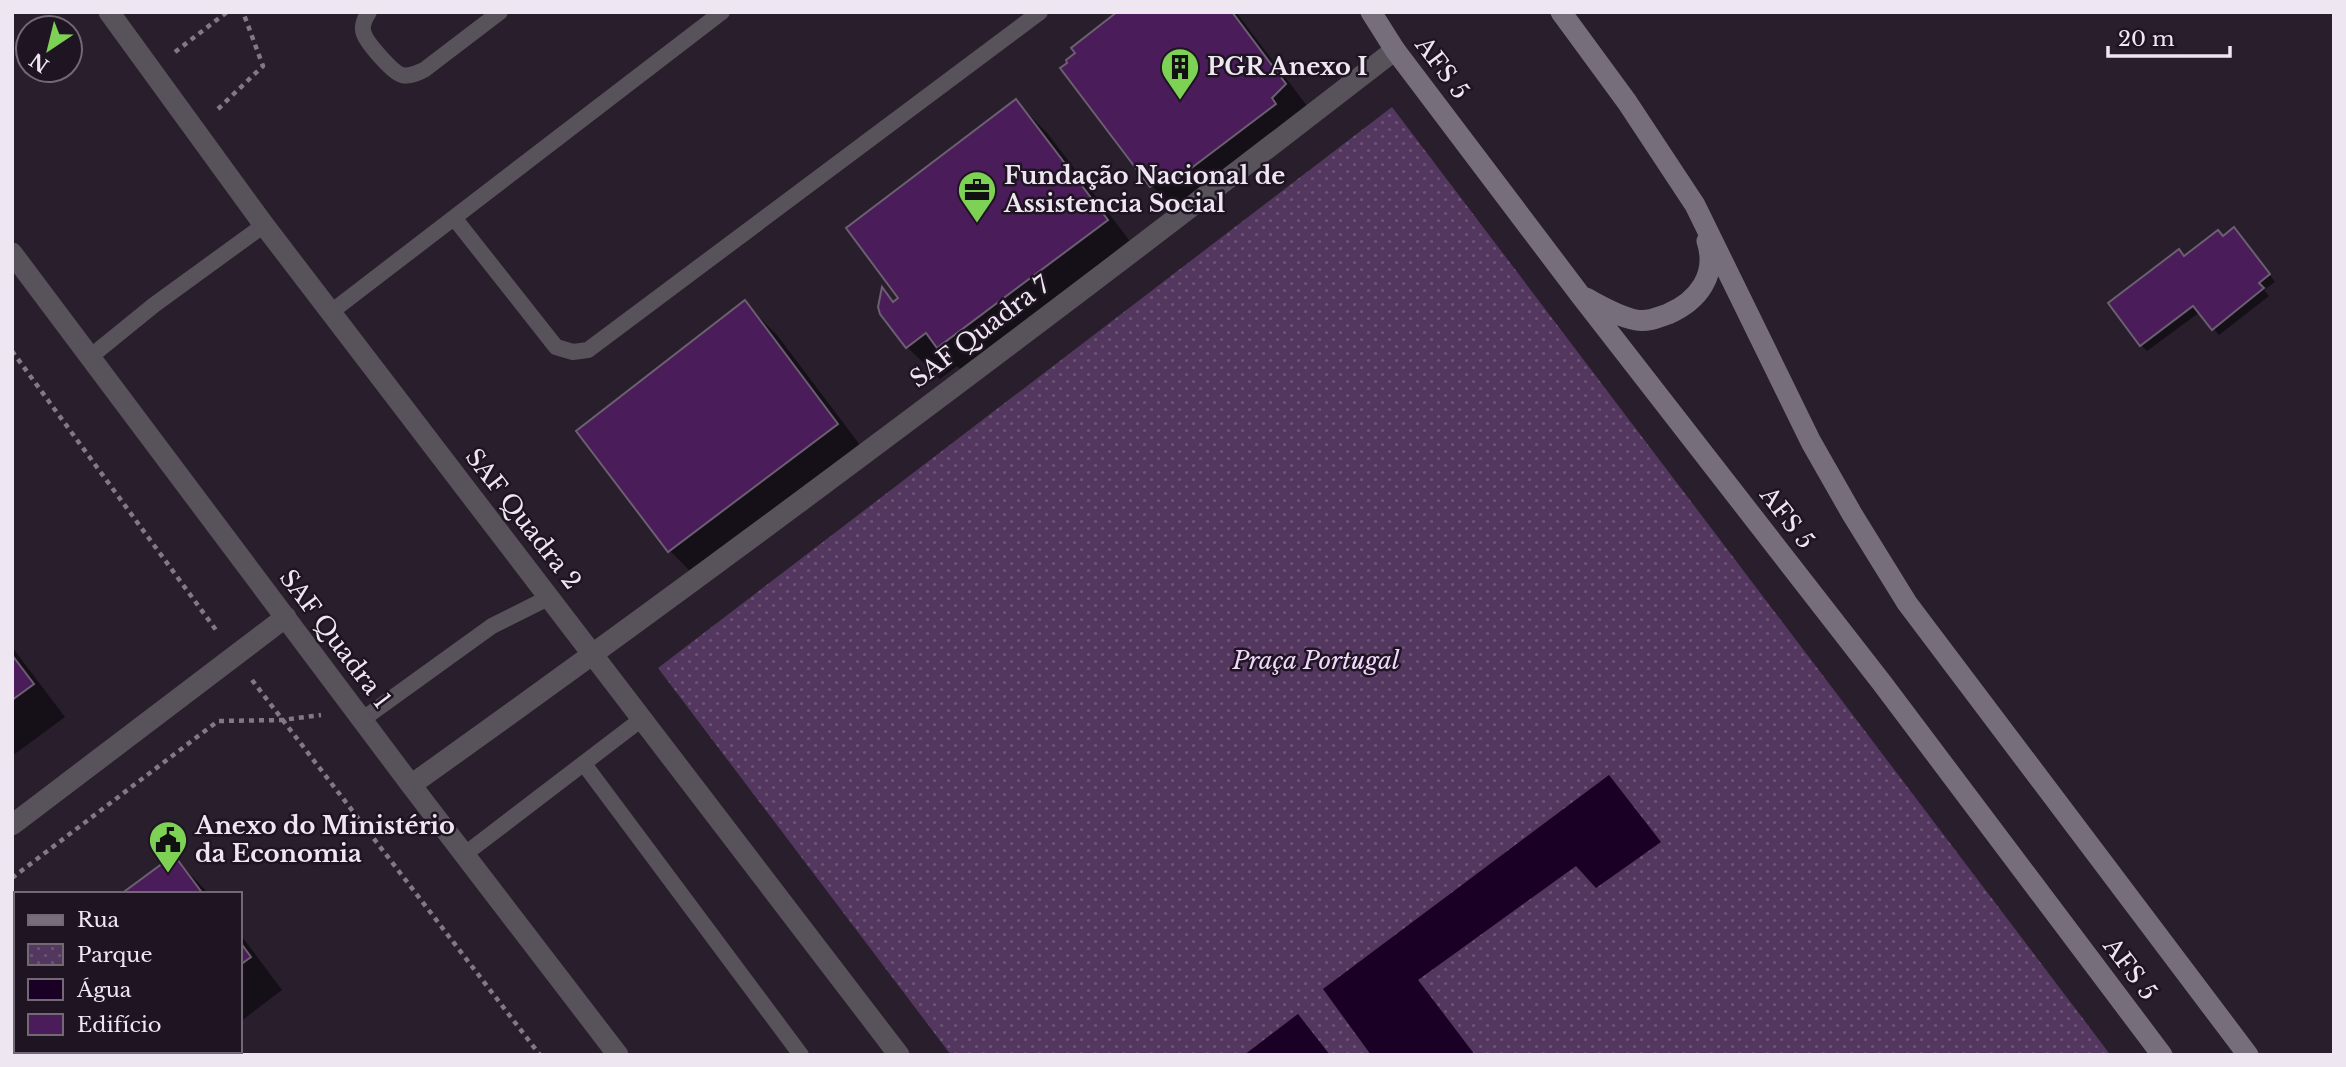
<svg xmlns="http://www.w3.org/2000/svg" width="2346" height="1067" font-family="'Libre Baskerville',serif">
<defs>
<pattern id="park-dots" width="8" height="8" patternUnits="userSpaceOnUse" patternTransform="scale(1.75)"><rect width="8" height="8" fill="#53375e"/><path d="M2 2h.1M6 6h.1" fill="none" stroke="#6c5476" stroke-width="1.8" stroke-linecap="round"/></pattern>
</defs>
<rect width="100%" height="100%" fill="#281e2c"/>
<!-- park -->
<path fill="url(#park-dots)" d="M1392 107 2109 1053 951 1055 658 668Z"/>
<!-- water -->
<path fill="#190024" d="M1609 775 1661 842 1596 888 1576 866 1418 980 1475 1055H1371L1323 989Z
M1298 1014 1330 1055H1244Z"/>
<!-- shadow -->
<path fill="#0007" d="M1120 12H1236L1310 110 1177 211 1152 186Z
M1016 101 1048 134 1139 253 971 380 957 366 940 379 907 347 882 314 883 291 895 303 900 298Z
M2240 236 2275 282 2264 290 2269 296 2219 335 2200 312 2147 351 2141 345 2185 257 2223 237Z
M745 303 777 335 869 457 702 583 670 551 578 431Z
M12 647 65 717 12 756Z
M174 857 209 894H124Z
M240 934 282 990 240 1022Z
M16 1051H200L195 1055H12Z"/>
<!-- building -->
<path fill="#4a1c5a" stroke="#6b5f70" stroke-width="2" d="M1117 12H1232L1286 84 1272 98 1276 104 1173 182 1167 176 1150 187 1060 68 1067 63 1066 60 1075 53 1071 48Z
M1016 99 1108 220 937 348 926 333 906 348 880 314 878 307 882 287 893 302 898 298 846 228Z
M2234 227 2270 274 2259 283 2264 288 2212 330 2193 306 2140 346 2108 303 2179 249 2184 256 2218 230 2223 236Z
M745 300 838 424 668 552 576 431Z
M12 655 34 684 12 700Z
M174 855 203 894H121Z
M240 942 251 957 240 965Z
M16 972V1051H124L120 1055H12V975Z"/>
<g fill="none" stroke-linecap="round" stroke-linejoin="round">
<!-- path -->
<path stroke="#827985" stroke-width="4.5" stroke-dasharray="5 5" stroke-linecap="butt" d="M175 52 227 12
M218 109 263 66 243 12
M12 351 216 630
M252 680 540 1055
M12 878 218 721 282 720 321 715"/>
<!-- service -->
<path stroke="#58535a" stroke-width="16" d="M369 12C365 18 361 27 364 34 367 43 393 73 402 75 409 77 417 73 424 70L500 12
M455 219 556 347 573 352 588 350 1040 12
M331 312 722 12
M90 357 154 305 264 225
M363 719 492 626 550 597
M584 764 801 1055
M465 854 643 718"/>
<!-- tertiary -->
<path stroke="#58535a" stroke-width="21" d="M109 12 264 225 899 1055
M12 253 411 785 618 1055
M411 785C745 547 1072 300 1395 50
M12 825 286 617"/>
<!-- secondary -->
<path stroke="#766e7a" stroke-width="21" d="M1371 12 1395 50 1581 296 1882 683 2162 1055
M1561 12 1627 102 1695 205 1811 442 1852 514 1907 603 2248 1055
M1586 298C1601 306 1619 317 1636 320 1647 322 1657 318 1668 314 1698 301 1718 275 1707 241"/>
</g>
<!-- icons -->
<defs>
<g id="building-pin" transform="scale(2.0125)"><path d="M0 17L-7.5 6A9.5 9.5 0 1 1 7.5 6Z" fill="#7dd154" stroke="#1f1522"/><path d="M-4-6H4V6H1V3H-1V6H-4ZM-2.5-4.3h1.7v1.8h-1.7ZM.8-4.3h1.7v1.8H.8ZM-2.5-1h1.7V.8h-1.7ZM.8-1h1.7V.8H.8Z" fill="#111"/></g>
<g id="office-pin" transform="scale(2.0125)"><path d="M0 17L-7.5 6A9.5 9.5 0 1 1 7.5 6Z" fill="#7dd154" stroke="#1f1522"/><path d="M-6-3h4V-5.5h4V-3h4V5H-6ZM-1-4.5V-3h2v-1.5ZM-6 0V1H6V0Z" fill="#111"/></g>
<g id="civic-pin" transform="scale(2.0125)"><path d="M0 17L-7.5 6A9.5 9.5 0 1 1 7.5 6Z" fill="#7dd154" stroke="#1f1522"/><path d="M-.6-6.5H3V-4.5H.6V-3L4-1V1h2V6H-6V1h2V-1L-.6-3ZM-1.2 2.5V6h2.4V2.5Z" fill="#111"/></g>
</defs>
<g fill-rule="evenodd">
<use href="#building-pin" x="1180" y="67"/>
<use href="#office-pin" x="977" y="190"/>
<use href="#civic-pin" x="168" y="840"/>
</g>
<g text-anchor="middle" stroke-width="5" stroke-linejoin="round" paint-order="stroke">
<!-- poi labels -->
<g font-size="24" font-weight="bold" fill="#eee7f1" stroke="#1f1522" text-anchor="start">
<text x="1207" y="75">PGR Anexo I</text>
<text x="1004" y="184">Fundação Nacional de<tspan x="1004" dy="28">Assistencia Social</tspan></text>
<text x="195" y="834">Anexo do Ministério<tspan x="195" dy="28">da Economia</tspan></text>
</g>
<!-- street labels -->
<g font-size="24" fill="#eee7f1" stroke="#1f1522">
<text transform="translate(1442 68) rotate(53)" y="8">AFS 5</text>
<text transform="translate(980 332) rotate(-37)" y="8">SAF Quadra 7</text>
<text transform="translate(1787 518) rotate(52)" y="8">AFS 5</text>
<text transform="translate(523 519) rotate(52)" y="8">SAF Quadra 2</text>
<text transform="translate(335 639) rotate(53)" y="8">SAF Quadra 1</text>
<text transform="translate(2130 969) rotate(53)" y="8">AFS 5</text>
</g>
<!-- park labels -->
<g font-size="24" font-style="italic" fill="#f1d7fb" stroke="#1f1522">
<text x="1316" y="669">Praça Portugal</text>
</g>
</g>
<!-- border -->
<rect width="2346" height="1067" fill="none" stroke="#eee7f1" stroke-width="28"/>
<!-- legend -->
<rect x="14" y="892" width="228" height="161" fill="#1f1522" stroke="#726975" stroke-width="2"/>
<rect x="28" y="915" width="35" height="10" fill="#766e7a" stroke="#726975" stroke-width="2"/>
<text x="77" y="927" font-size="21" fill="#eee7f1">Rua</text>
<rect x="28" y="944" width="35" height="21" fill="url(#park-dots)" stroke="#726975" stroke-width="2"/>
<text x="77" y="962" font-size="21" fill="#eee7f1">Parque</text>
<rect x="28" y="979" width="35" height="21" fill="#190024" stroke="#726975" stroke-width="2"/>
<text x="77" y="997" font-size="21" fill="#eee7f1">Água</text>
<rect x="28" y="1014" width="35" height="21" fill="#4a1c5a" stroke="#726975" stroke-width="2"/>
<text x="77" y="1032" font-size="21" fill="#eee7f1">Edifício</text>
<!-- north arrow -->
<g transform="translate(49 49) rotate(215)"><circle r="33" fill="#1f1522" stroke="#726975" stroke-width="2"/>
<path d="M0-5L12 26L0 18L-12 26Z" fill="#7dd154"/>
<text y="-10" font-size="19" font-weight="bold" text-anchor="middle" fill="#eee7f1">N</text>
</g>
<!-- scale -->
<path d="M2108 46v10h122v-10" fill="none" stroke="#eee7f1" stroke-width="3.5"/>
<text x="2118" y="46" font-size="21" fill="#eee7f1" stroke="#1f1522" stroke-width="5" paint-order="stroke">20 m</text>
</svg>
